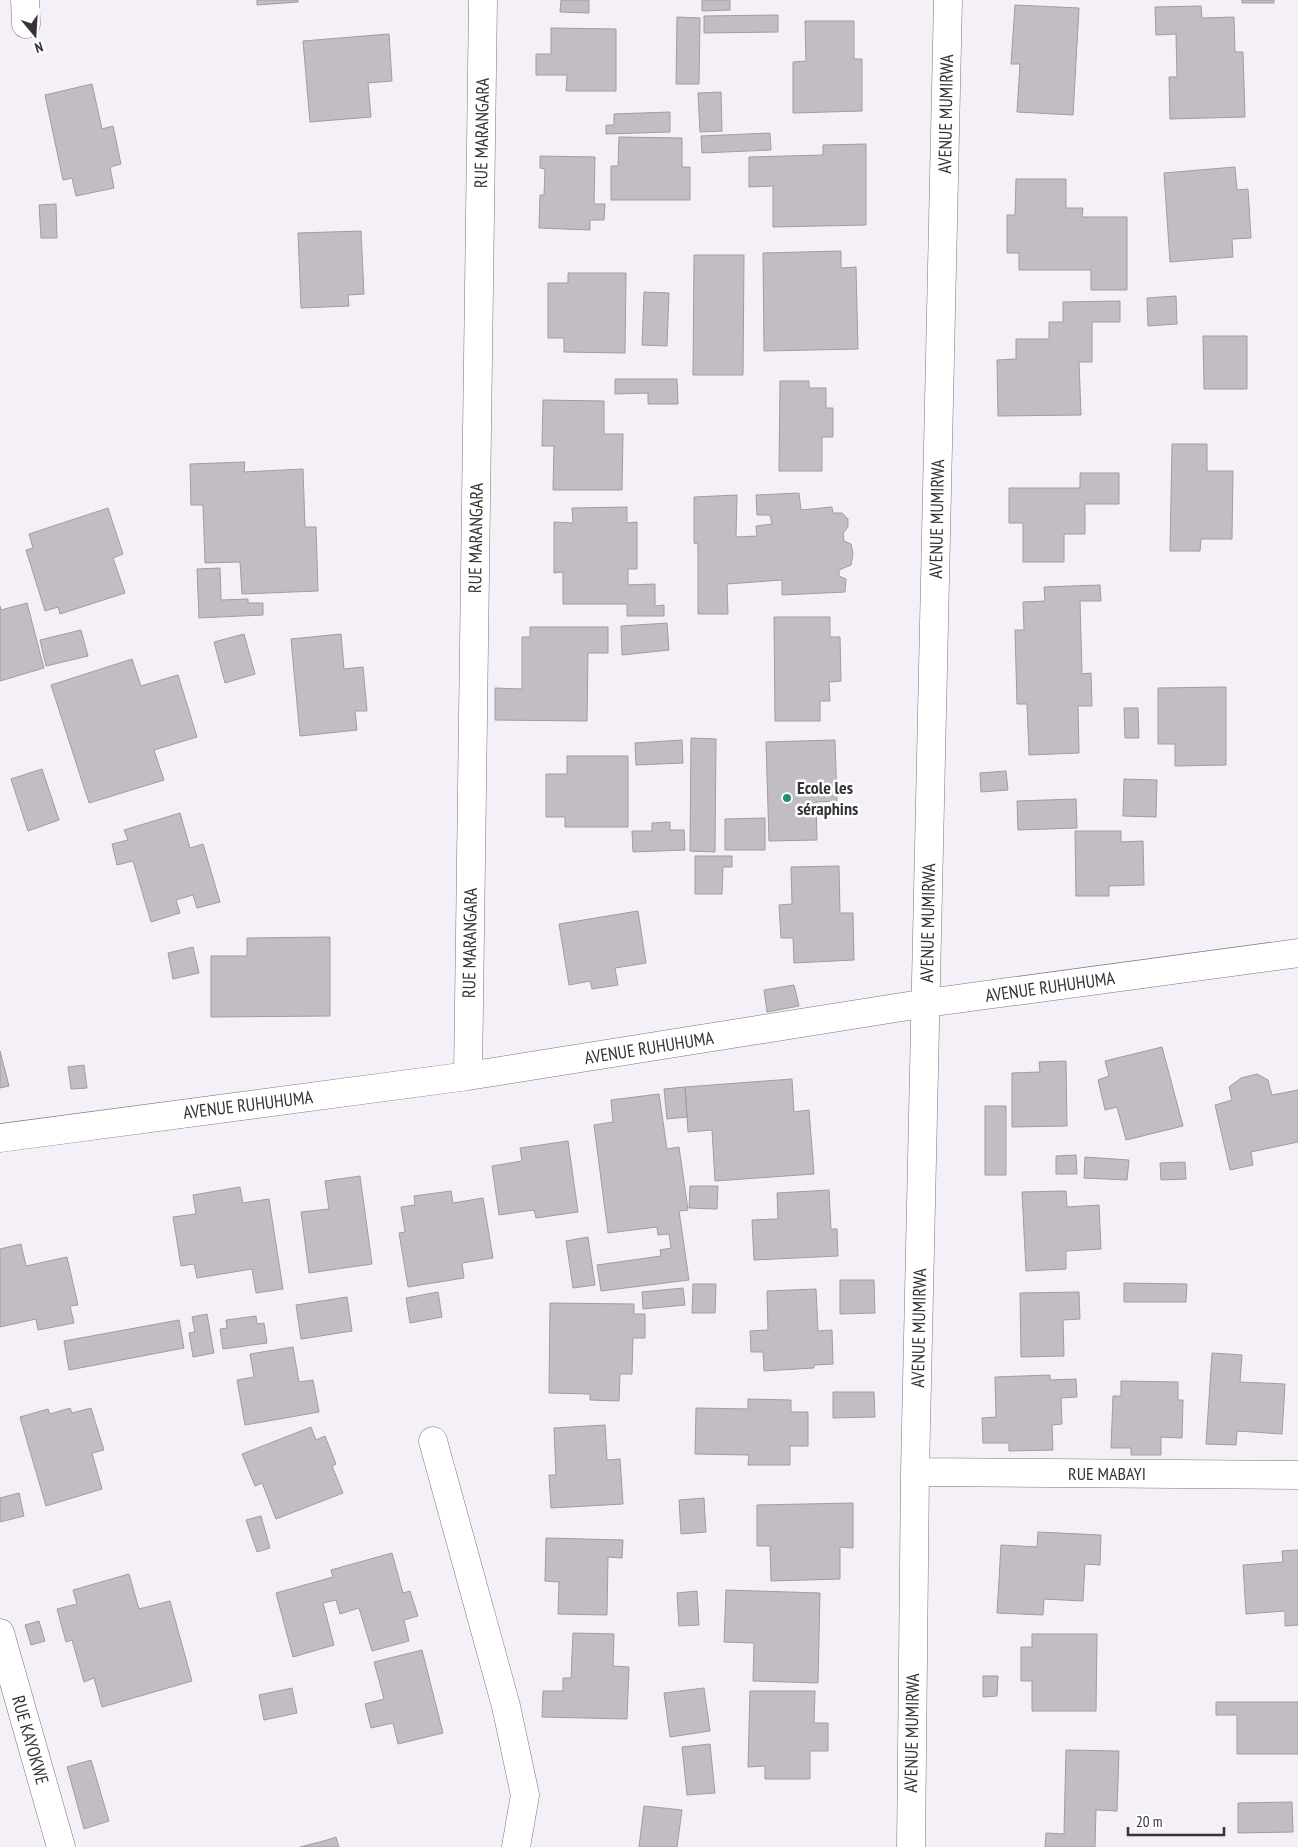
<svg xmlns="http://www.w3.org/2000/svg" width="1298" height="1847" font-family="'PT Sans Narrow',sans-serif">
<rect width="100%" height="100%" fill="#f5eff8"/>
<!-- building -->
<path fill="#c2bcc5" stroke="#a19ca4" d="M257 0H298V2L257 5Z
M561 0H589V13L560 12Z
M702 0H730V10L702 11Z
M1242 0H1274V3H1242Z
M1015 5 1079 8 1073 115 1017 112 1020 64H1011Z
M1201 6 1202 18 1234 17 1235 52H1243L1245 117 1170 119 1169 77H1177L1176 34 1156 35 1155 7Z
M778 15V32L704 33V16Z
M677 17 700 18 699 84H676Z
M805 21H854V59H862V111L793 113V62L806 61Z
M551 28 616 29V91H566L567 75H536V54H551Z
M389 34 392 81 368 83 371 117 310 122 303 41Z
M92 84 102 129 113 126 121 164 110 167 114 188 76 196 72 178 63 180 45 95Z
M721 92 722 131 700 132 698 93Z
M670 112V132L606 134V125H614V114Z
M770 133 771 150 702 153 701 136Z
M619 137 682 138V167H690V200H611V166H618Z
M866 144V225L773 227V186L749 187V157L823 155V145Z
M540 156 595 157 594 204H605L604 220H590V230L539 228 540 195H544L545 169 540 168Z
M1235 167 1237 190 1248 189 1251 238 1232 239 1233 257 1170 262 1164 173Z
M1016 179H1066V208H1083L1082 217H1127V290H1091V270H1019V253H1007V215H1015Z
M56 204 57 238H41L39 205Z
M361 231 364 294 348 295 349 306 301 308 298 233Z
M841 251V268L856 267 858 349 764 351 763 253Z
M694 255H744L743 375H693Z
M568 273H626L625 353 564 352V338H548V283H568Z
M644 292 669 293 667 346 642 345Z
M1176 296 1177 324 1148 326 1147 298Z
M1120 301V322H1092V362H1079L1081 415 998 416 997 360 1016 359V339H1049V322H1063V302Z
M1203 336H1247V389H1204Z
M615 379H677L678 404H648V393L615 394Z
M780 381H809V388H826V408H833V437H822V471H779Z
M543 400 604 401V434H623L622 490H553L554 446H542Z
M1172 444H1207V471H1233L1232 539H1201L1200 551H1170Z
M245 462 244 472 303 469 305 527H316L318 591 242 594 240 562 205 563 203 505H191L190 464Z
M1080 473H1119V504H1085V534H1064V562H1023V523H1009V488H1080Z
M799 493 801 510 832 507 833 513H842L848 519V527L843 533 844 541 851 544 853 554 851 565 839 570V576L846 579 845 592 782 595V580L727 584 728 614H698V544L694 543V497L737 495 736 537 757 536 756 526 772 524 770 515H757L756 495Z
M627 507V523L637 522V569H628V585L655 584V606L664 605V616H627V604H563V572L554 573V522L573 523 572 508Z
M108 508 123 554 113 558 125 593 60 614 58 607 45 611 26 550 33 548 29 534Z
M220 568 221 600 248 599V603H263V615L199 618 197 569Z
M1100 585 1101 601H1080L1082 674 1091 673 1092 706H1078L1079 753 1029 755 1027 704H1017L1015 630H1024L1023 602 1045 601 1044 587Z
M27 603 44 668 0 681V606L1 610Z
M774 617H830V637H840L841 681 829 682 830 701H820V721H775Z
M667 623 669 650 622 655 621 626Z
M530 627H608V653H588L587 721 495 720V688L522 689V637H530Z
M81 630 88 656 46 666 40 640Z
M244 634 255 674 225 683 214 642Z
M341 634 344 669 363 667 367 711H355L357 730 300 736 291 639Z
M132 659 141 686 178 675 197 737 154 750 164 780 89 803 51 685Z
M1226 687V765L1175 766V744H1158V688Z
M1124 708H1138L1139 738H1125Z
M691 738 716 739 715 852 690 851Z
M682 740 683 763 636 765 635 743Z
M835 740 837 801 816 802 817 840 769 841 766 742Z
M567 756H628V827H565V817H546V774H567Z
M42 769 59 820 28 831 11 779Z
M1006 771 1008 790 981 792 980 773Z
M1124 779 1157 780 1156 817 1123 816Z
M1076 799 1077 828 1018 830 1017 801Z
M180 813 190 848 203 844 220 902 197 908 193 895 176 900 180 913 151 922 133 861 117 865 112 844 128 840 124 830Z
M765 818V850H725V819Z
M670 822V830H684L685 850 633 852 632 831H652V823Z
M1075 831H1121V842L1143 841 1144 885 1109 886V896H1076Z
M695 856H732V867H723L722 894H695Z
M839 866 840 913H853L854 960 794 963 793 938H781L779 905 792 904 791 867Z
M638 911 646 963 615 968 618 985 592 989 590 981 569 985 559 924Z
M330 937V1016L211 1017V956H247V938Z
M193 947 199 973 173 979 168 953Z
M794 985 799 1006 767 1012 764 990Z
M1162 1047 1183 1126 1126 1140 1117 1107 1105 1110 1098 1080 1109 1076 1105 1061Z
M0 1051 9 1086 0 1088Z
M1066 1061 1067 1126 1012 1127V1073L1040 1072 1039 1062Z
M84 1065 87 1088 71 1089 68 1067Z
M1257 1074 1268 1080 1272 1095 1298 1090V1142L1251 1152 1253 1165 1230 1170 1215 1105 1232 1100 1229 1087 1241 1078Z
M792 1079 794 1112 809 1110 814 1174 715 1181 712 1130 688 1132 685 1087Z
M685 1087 687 1117 667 1119 664 1089Z
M659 1094 667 1149 679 1147 688 1210 679 1211 689 1280 601 1291 597 1265 661 1256 660 1250 671 1248 669 1234 658 1235 657 1227 608 1233 594 1125 613 1122 611 1100Z
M985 1106H1006V1175H985Z
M568 1141 578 1212 536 1218 534 1210 499 1215 492 1166 522 1161 520 1148Z
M1076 1155 1077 1174H1056V1156Z
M1085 1157 1129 1160 1127 1180 1084 1178Z
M1185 1162 1186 1179 1161 1180 1160 1163Z
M360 1176 372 1264 309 1273 301 1212 329 1209 325 1181Z
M690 1186H718L717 1209 689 1208Z
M240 1187 243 1203 269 1199 283 1289 256 1293 252 1269 197 1278 194 1264 181 1266 173 1217 196 1214 193 1195Z
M829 1190 831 1229H837L838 1256 754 1260 752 1220 778 1219 777 1193Z
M451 1191 453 1203 483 1198 493 1258 462 1263 464 1278 408 1287 399 1233 405 1232 401 1207 415 1205 414 1196Z
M1066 1191 1067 1207 1099 1205 1101 1249 1066 1251V1269L1026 1271 1022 1192Z
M588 1237 595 1285 573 1288 566 1241Z
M21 1244 26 1266 67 1257 78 1305 70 1306 74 1323 38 1330 36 1319 0 1327V1249Z
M840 1280H874L875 1313 840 1314Z
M1124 1283 1187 1284 1186 1302H1124Z
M693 1284H716L715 1313H692Z
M683 1288 685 1305 643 1309 642 1292Z
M816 1289 818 1331 832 1330 833 1364 814 1365V1368L764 1371 763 1352H751L750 1331 768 1330 767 1291Z
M438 1292 442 1317 410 1323 406 1298Z
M1079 1292 1080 1319 1063 1320 1064 1356 1021 1357 1020 1293Z
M347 1297 352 1331 301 1339 296 1305Z
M550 1303 634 1304V1314H645V1338H633L632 1374H620L619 1401 590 1400V1394L549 1393Z
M207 1314 214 1353 193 1357 189 1333 195 1332 192 1317Z
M256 1316 257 1324 264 1323 267 1343 223 1349 220 1329 227 1328 226 1320Z
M179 1320 184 1348 69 1370 64 1341Z
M293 1347 299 1382 313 1380 319 1412 245 1425 237 1380 254 1377 250 1354Z
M1212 1353 1242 1355 1240 1382 1285 1384 1282 1434 1237 1431 1236 1445 1206 1444Z
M1050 1375V1380L1076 1379 1077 1397 1061 1398 1062 1424 1052 1425 1053 1450 1009 1451V1443H983L982 1418 996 1417 995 1377Z
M1121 1381 1178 1382V1400H1183L1182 1438 1161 1437V1455H1131V1448H1111L1113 1396H1121Z
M833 1392H874L875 1417 833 1418Z
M748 1399 791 1400V1412H808V1446H790V1465H748L749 1455 695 1454 696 1408 748 1409Z
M70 1408 72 1413 91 1408 104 1450 92 1453 102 1489 46 1506 20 1417 48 1409 50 1414Z
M605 1425 607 1460 620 1459 623 1504 551 1508 549 1475H556L554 1428Z
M311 1427 316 1440 325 1436 336 1464 332 1466 343 1493 276 1519 262 1483 255 1486 242 1454Z
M19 1493 24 1516 0 1522V1498Z
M704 1498 706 1532 681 1534 679 1500Z
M853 1503V1548L840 1547V1579L771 1581 770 1546H757V1505Z
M261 1516 270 1548 257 1552 246 1520Z
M1038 1532 1101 1535 1100 1565 1085 1564 1083 1601 1044 1599 1043 1615 997 1613 1001 1545 1037 1547Z
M546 1538 623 1540 622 1558 608 1557 607 1615 558 1614 559 1582 545 1581Z
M1298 1550V1625L1285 1626V1611L1246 1614 1243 1565 1283 1562 1282 1551Z
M392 1553 403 1593 410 1591 418 1616 404 1620 409 1641 372 1651 359 1608 340 1614 336 1600 323 1603 334 1645 293 1657 276 1593 333 1577 331 1570Z
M129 1574 139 1609 170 1601 192 1681 102 1707 94 1678 84 1682 72 1640 66 1642 57 1609 77 1604 73 1590Z
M726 1590 820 1593 818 1683 753 1681 754 1643 724 1642Z
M697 1591 699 1625 679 1626 677 1593Z
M39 1621 45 1641 31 1645 25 1625Z
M573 1633 614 1634 613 1666 629 1667 627 1719 542 1717 543 1691H563V1678H571Z
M1032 1634H1097L1096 1711H1032V1681H1021V1647H1032Z
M422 1650 443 1733 398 1744 393 1723 371 1728 365 1704 384 1699 374 1662Z
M983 1676H998L997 1696 983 1697Z
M292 1688 297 1713 264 1720 259 1695Z
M704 1688 710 1731 670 1737 664 1693Z
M750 1691H815L814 1723H828V1751H810V1779H765V1766L748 1767Z
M1216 1702H1298V1754H1237V1715H1216Z
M710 1744 715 1793 687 1795 682 1747Z
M1066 1750 1119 1751 1117 1811 1096 1810 1095 1847H1045L1046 1833 1064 1834Z
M91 1760 109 1821 84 1829 67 1767Z
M1292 1802 1293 1832 1238 1833V1803Z
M644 1806 682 1810 677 1847H639Z
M336 1837 339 1847H300L327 1840Z"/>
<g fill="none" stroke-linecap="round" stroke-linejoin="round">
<!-- street casing -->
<g stroke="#7a747c" stroke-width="29">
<path id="street" d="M25 0 26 24
M468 1076 483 0
M0 1138 468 1076 927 1003 1298 953
M433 1441 506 1706 525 1795 516 1847
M915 1472 1298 1475
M0 1633 61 1847
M911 1847 915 1472 948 0"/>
</g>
<!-- street -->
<use href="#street" stroke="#fff" stroke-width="28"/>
</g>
<!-- markers -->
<circle fill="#1e9275" stroke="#fff" stroke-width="2" cx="787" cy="798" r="5"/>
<g text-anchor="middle" stroke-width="5" stroke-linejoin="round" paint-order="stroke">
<!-- street labels -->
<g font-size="18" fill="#353336" stroke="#fff">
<text transform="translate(946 114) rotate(-89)" y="6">AVENUE MUMIRWA</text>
<text transform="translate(482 133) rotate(-89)" y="6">RUE MARANGARA</text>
<text transform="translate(937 519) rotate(-89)" y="6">AVENUE MUMIRWA</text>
<text transform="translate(476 538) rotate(-89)" y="6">RUE MARANGARA</text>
<text transform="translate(928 923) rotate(-89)" y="6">AVENUE MUMIRWA</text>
<text transform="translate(470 943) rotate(-89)" y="6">RUE MARANGARA</text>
<text transform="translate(1050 987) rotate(-8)" y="6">AVENUE RUHUHUMA</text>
<text transform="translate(649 1048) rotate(-9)" y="6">AVENUE RUHUHUMA</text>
<text transform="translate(248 1105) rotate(-7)" y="6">AVENUE RUHUHUMA</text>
<text transform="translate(919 1328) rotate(-89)" y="6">AVENUE MUMIRWA</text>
<text x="1107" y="1480">RUE MABAYI</text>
<text transform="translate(912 1733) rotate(-89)" y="6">AVENUE MUMIRWA</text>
<text transform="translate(30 1740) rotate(74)" y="6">RUE KAYOKWE</text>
</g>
<!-- poi labels -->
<g font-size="18" font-weight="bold" fill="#353336" stroke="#fff" text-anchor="start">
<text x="797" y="794">Ecole les<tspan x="797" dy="21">séraphins</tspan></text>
</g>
</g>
<!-- north arrow -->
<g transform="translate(35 35) rotate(162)" stroke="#ffffff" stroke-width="4" paint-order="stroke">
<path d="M0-4L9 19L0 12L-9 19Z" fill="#353336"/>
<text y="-8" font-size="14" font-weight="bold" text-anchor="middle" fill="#353336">N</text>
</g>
<!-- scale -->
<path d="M1128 1827v8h96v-8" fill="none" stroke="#353336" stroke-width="2.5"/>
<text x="1136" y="1827" font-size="15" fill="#353336" stroke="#ffffff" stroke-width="4" paint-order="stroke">20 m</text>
</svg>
